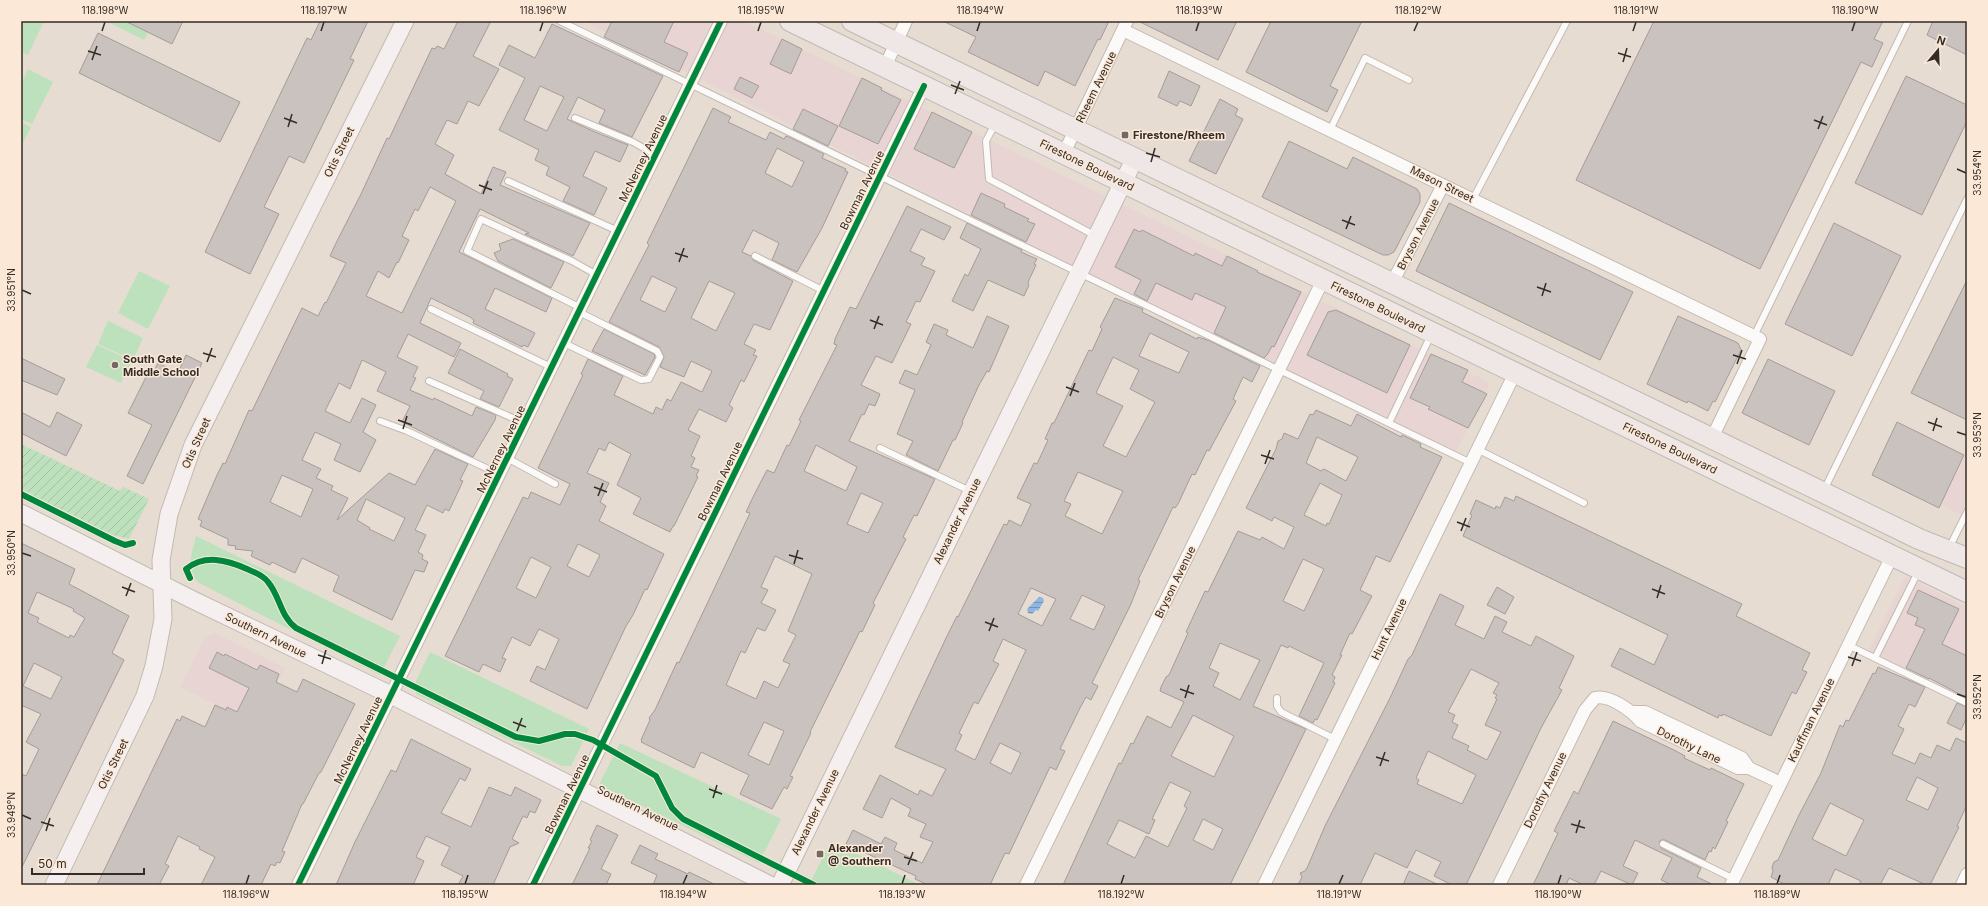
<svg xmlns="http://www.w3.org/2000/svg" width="1988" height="906" font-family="Inter,sans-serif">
<defs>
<pattern id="garden-furrows" width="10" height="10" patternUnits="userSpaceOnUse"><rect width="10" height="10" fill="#bde1bc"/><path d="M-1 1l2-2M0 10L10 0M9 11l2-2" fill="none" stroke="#a3c1a2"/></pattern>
<pattern id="water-rules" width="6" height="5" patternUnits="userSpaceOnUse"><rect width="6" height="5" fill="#8fb7e1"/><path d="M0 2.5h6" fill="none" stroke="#7695b6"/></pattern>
</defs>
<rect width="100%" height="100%" fill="#e6dcd2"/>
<!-- commercial -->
<path fill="#e7d4d3" d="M584 21H744L1490 383 1453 458Z
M1967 453V517L1941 505Z
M1905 577 1967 607V700L1868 652Z
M215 633 285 668 256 725 180 687 204 639Z"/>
<!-- green -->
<path fill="#bde1bc" d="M21 21H44L28 55 21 52Z
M106 21H134L133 25 148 33 144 40Z
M28 69 53 82 32 124 21 119V84Z
M21 122 31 127 21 147Z
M139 271 170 286 148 329 118 313Z
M108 321 143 338 133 360 98 344Z
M97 345 132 361 121 383 86 367Z
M196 536 400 636 380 675 199 583C185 568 192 554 196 536Z
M430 652 589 729 571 766H562L416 694V681Z
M620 743 781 819 759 863 599 785Z
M831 841 920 885H809Z"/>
<!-- garden -->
<path fill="url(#garden-furrows)" d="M21 444 120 491 123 487 149 499 129 539 113 535 21 489Z"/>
<!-- water -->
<path fill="url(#water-rules)" d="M1039 597 1043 598 1044 601 1038 611 1036 610 1032 614 1028 613 1027 609Z"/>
<!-- building -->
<path fill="#cac2bf" stroke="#a59c99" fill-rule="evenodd" d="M125 21H183L172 44Z
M320 21H368L350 59 354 60 304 163 289 156 264 207 279 214 250 274 205 252 307 38 311 40Z
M458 21H491L473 56 499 69 479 106 468 101 457 124 447 120 435 144 454 155 445 174 481 194 493 167 506 172 500 185 590 223 573 256 525 234 529 233 480 209 459 252 552 298 546 312 495 288 485 309 535 333 528 347 523 345 522 347 473 323 474 320 470 317 431 298 420 323 461 343 454 357 408 334 397 357 418 367 413 377 416 378 410 390 433 400 434 398 472 416 476 407 496 415 495 420 473 457 402 422 410 406 377 391 386 372 362 360 350 389 339 383 325 411 350 423 362 398 376 405 363 432 376 440 360 472 334 460 341 444 315 432 302 460 321 469 316 478 333 486 331 490 348 498 337 520 389 473 415 485 435 449 468 464 460 480 463 481 449 511 445 509 443 513 427 505 415 530 426 535 418 552 423 555 422 559 428 562 424 572 415 570 392 620 333 591 339 576 302 558 295 573 272 562 270 565 251 556 253 551 235 549 236 546 228 545V539L200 526 202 521 198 519 217 475 223 463 225 464 249 410 252 411 302 308 318 316 325 302 326 303 346 263 330 256 336 243 361 194 387 138 389 139 432 48 435 49 437 46 444 49ZM430 187 456 201 402 313 366 296 378 271 389 278 397 262 398 263 409 240 402 236 415 209 418 211ZM282 475 313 489 301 517 270 502ZM366 499 405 518 394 541 369 529 370 528 357 520Z
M612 21H674L664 42 688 53 679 72 604 37Z
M943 21H1109L1100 40 1098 39 1075 86 1045 71 1038 86 968 52 976 37Z
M1138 21H1237L1218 60Z
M1271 21H1362L1330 86 1338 90 1327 112 1246 72Z
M1654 21H1883L1874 39 1883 43 1872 67 1861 62 1760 269 1576 180Z
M1933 21H1967V55L1927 35Z
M552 24 663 76 632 137 599 123 605 110 578 97 567 119 595 132 628 145 620 162 595 151 583 176 607 188 594 215 563 201 570 187 546 175 549 167 535 160 539 150 499 130 525 78 499 65 509 45 535 58ZM540 86 564 97 547 131 524 120Z
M98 33 240 102 220 142 79 73Z
M782 39 802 49 791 74 770 64Z
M1169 71 1200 86 1191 106 1180 101 1177 106 1158 97Z
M1906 76 1967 105V121L1922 215 1855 183Z
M740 77 759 86 752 98 734 89Z
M862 78 882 88 881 90 901 100 878 144 839 126Z
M1220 99 1238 109 1235 115 1243 119 1216 174 1189 161Z
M713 108 731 117 728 122 766 140 770 132 784 139 786 136 789 137 824 154 822 158 846 169 845 171 848 172 822 228 797 272 772 260 779 243 753 230 742 252 751 256 753 260 793 281 770 330 754 324 744 344 756 350 753 355 757 356 744 382 741 380 729 405 733 408 726 422 699 409 688 430 700 436 691 456 695 458 691 467 699 470 696 476 698 477 674 526H673L670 532 633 514 641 498 617 485 631 454 609 442 605 451 599 448 587 473 609 483 600 502 606 506 599 521 664 554 647 590 645 589 633 615 626 626 587 709 530 681 537 666 545 670 559 639 539 629 530 646 512 637 502 658 506 659 500 672 483 664 479 672 445 656 523 497 528 499 531 492 560 505 570 484 538 468 583 375 581 374 588 359 623 376 614 395 653 414 656 407 662 410 667 399 671 401 681 382 702 392 712 371 691 361 684 377 660 367 664 357 659 347 609 322 649 245 647 243ZM777 148 804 162 792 187 765 173ZM652 276 677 288 665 312 640 300ZM709 281 735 293 716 331 691 318ZM578 544 600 555 589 577 567 566ZM531 557 551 567 536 598 516 588Z
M803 109 838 126 828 146 793 129Z
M932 112 972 132 954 168 914 149Z
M1289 141 1347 169 1353 157 1417 189 1420 194V202L1394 252 1388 255H1383L1262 197Z
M981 193 1005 204 1004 207 1029 219 1027 221 1035 224 1026 242 971 215Z
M1449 203 1633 292 1600 360 1416 271Z
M907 206 951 227 944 240 921 229 910 251 925 258 921 265 935 271 920 302 916 301 906 322 911 324 892 363 876 356 861 385 880 394 875 406 869 404 864 415 862 414 849 441 935 479 917 516 914 515 903 537 906 539 873 603 875 605 862 632 860 631 810 732 811 733 790 776 793 777 787 789 784 787 772 809 740 794 749 775 701 752 694 768 641 742 642 741 641 740 650 720 649 718 655 710 677 662 679 663 750 513 746 512 753 497 767 470 774 473 787 445 789 446 801 421 799 420 837 345 834 344 835 339 850 307 856 309ZM816 445 857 467 846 491 804 471ZM861 493 883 503 868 533 847 524ZM775 556 812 574 788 631 796 635 783 661 790 664 778 688 764 681 756 699 726 685 741 651 745 653 757 628 765 631 776 610 761 603 768 590 761 587ZM764 722 784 731 769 765 748 755Z
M967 223 1022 250 1021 252 1037 259 1034 264 1036 265 1029 280 1028 284 1029 285 1024 296 988 280 973 311 952 301 965 274 968 276 981 249 960 238Z
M1834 223 1901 256 1852 356 1785 324Z
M1134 229 1140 232 1142 230 1194 256 1195 253 1222 266 1227 256 1258 271 1257 272 1301 292 1274 347 1272 346 1267 355 1264 358 1214 333 1226 307 1195 293 1192 300 1156 283 1147 301 1134 294 1141 280 1115 267Z
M513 239 564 262 551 288 498 261 494 253 501 250 499 244Z
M1967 280V420L1911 393Z
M1115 298 1143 309 1142 312 1197 339 1198 337 1210 341 1260 366 1252 382 1243 377 1233 399 1236 401 1209 451 1207 450 1195 475 1192 474 1178 504 1175 508 1173 507 1138 580 1140 581 1131 604 1092 683 1098 686 1091 700 1086 697 1080 708 1060 749 1065 751 1056 770 1050 767 1009 854 1005 853 990 885H928L915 879 916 876 846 844 853 830 881 844 885 837 897 843 894 850 922 863 933 842 920 837 926 824 908 816 911 809 891 798 882 818 863 809 880 775 918 795 920 790 932 796 946 769 895 747 947 636 957 616 958 617 1004 524 1007 525 1009 520 1021 526 1031 504 1017 498 1034 463 1037 464 1048 440 1045 439 1052 423H1054L1089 350 1092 351 1102 329 1100 327ZM1150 333 1189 352 1179 373 1139 356ZM1113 357 1139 370 1130 389 1155 402 1126 457 1103 446 1123 406 1096 393ZM1078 472 1123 491 1102 534 1065 516 1071 504 1064 501ZM1031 588 1056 599 1042 626 1018 614ZM1082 595 1105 606 1094 630 1070 619ZM1003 639 1026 650 975 760 955 750 962 735 959 733 974 702 978 704 999 664 993 661ZM1000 743 1021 753 1011 774 990 763Z
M1336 310 1410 345 1387 393 1307 355 1328 312Z
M987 316 1009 326 989 372 987 371 979 385 962 422 963 423 955 440H953L938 471 906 455 913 441 897 434 915 390 899 383 905 370 917 375 931 345 926 342 934 324 948 330 946 335 973 348Z
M1678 316 1738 343 1741 350 1715 402 1713 401 1708 411 1688 401 1687 403 1647 384Z
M604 329 654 354 655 357 645 375 592 351Z
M460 349 508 374 507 376 513 379 499 407 480 399 484 391 448 373Z
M1431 354 1468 370 1462 382 1487 394 1468 428 1428 409 1430 407 1410 398Z
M186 355 202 363 143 484 127 476 152 425 128 413 150 369 154 371 158 363 178 373Z
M21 358 65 379 57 395 21 380Z
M1768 359 1835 391 1809 445 1742 413Z
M1316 410 1351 426 1357 414 1401 437 1402 435 1419 443 1421 444 1420 447 1442 457 1390 562 1376 556 1360 590 1372 596 1352 634 1350 633 1340 655H1342L1332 675 1335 677 1333 682 1335 683 1317 720 1315 719 1313 723 1299 716 1324 663 1289 646 1288 648 1281 645 1253 706 1306 729 1230 885H1063L1119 763 1121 764 1131 743 1133 744 1147 716 1171 728 1184 702 1160 691 1161 687 1166 677 1169 675 1188 633 1186 632 1205 591 1208 592 1238 531 1260 540 1262 537 1284 549 1294 527 1274 517 1272 521 1246 508 1276 449 1278 441 1282 439 1284 433 1298 439 1310 414 1313 415ZM1317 437 1358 457 1346 481 1324 469 1321 471 1306 463ZM1320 483 1342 495 1329 524 1327 523 1326 526 1304 515ZM1303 559 1324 569 1304 611 1283 601ZM1220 643 1260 660 1240 700 1213 686 1219 673 1209 668ZM1193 715 1234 736 1214 777 1171 756ZM1170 782 1191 792 1184 806 1187 808 1168 847 1146 836 1135 858 1107 844 1119 820 1149 834 1155 820 1152 819ZM1203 819 1223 829 1213 850 1193 840Z
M21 412 50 427 57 412 82 425 66 456 21 433Z
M1897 422 1964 455 1939 508 1872 475Z
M1516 496 1742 604 1736 616 1810 653 1802 670 1807 672 1796 694 1792 692 1771 736 1723 714 1722 716 1719 715 1718 718 1611 666 1620 648 1654 665 1668 635 1463 536 1472 515 1470 514 1476 500 1495 509 1496 506 1500 508 1505 497 1514 501Z
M21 543 75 569 69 584 129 616 112 653 124 660 21 869V774L26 776 39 749 26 742 41 714 21 705ZM37 592 74 609 73 611 85 618 74 637 70 635 69 638 37 622 39 618 28 613ZM34 663 62 677 51 699 23 686Z
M1497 587 1514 597 1505 614 1487 605Z
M1918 590 1959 609 1942 644 1967 656V698L1929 678V679L1906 668 1925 629 1915 625 1918 618 1907 613Z
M1440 594 1464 606 1455 625 1484 639 1495 616 1507 622 1502 632 1531 646 1536 636 1574 656 1559 688 1562 690 1541 728 1466 885H1452L1434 876 1441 862 1416 850 1407 868 1375 853 1360 885H1298L1302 877 1300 873 1305 871 1307 868 1325 826 1390 698 1408 659 1412 655ZM1471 669 1499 683 1493 693 1497 695 1495 698 1497 699 1485 725 1501 732 1487 760 1467 750 1469 746 1452 738 1458 725 1452 722 1455 715 1448 712ZM1428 751 1476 775 1462 804 1417 784 1419 780 1416 778Z
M217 652 224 656 225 654 257 670 260 665 279 674 276 682 297 692 303 679 355 704 321 772 319 773 303 804H302L282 851 285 852 280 863 277 862 275 866 271 864 261 885H201L215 857 199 849 200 847 178 836 165 864 169 866 159 885H97L177 719 180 721 182 716 205 727 215 705 226 710 227 707 237 712 249 688 209 668Z
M1878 667 1925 687 1915 707 1909 704 1898 726 1904 729 1892 754 1915 764 1920 753 1931 758 1937 745 1950 751 1956 738 1967 743V805L1957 826 1959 827 1930 885H1926L1889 868 1880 885H1859L1861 881 1835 869 1828 885H1786L1771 877 1773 871 1772 867 1774 862 1778 860 1799 815 1821 773 1840 725 1843 727 1846 720 1849 721 1873 673 1875 674ZM1917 777 1938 788 1928 810 1906 800ZM1830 803 1864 820 1846 856 1812 839Z
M1957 703 1967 707V717L1961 730 1947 723Z
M1613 721 1676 751 1685 756 1684 758 1710 770 1711 768 1744 784 1726 821 1728 822 1715 849 1713 847 1711 852 1709 851 1705 860 1665 840H1661L1659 842 1661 848 1701 868 1697 877 1714 885H1672L1661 880 1672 858 1635 840 1623 866 1638 873 1632 885 1601 871 1594 885H1584L1569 878 1566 885H1533L1558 833 1554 831 1574 791 1578 794Z
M411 739 471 769 465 781 460 778 441 813 471 827 489 787 511 796 515 787 541 800 535 813 530 811 527 818 523 816 512 839 519 843 510 847 493 885H458L463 876 441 865 450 847 426 836 416 857 424 861 413 885H336L355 842 391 770 396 772Z
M597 825 618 835 601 869 611 874 606 885H572L590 848H588L592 841 590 840Z
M640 845 658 854 655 859 688 874 689 872 716 885H653L657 875 631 863Z
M1409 871 1439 885H1403Z"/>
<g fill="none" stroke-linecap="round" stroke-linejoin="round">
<!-- lane casing -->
<g stroke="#c2bab2" stroke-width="8">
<path id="lane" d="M560 21 1471 463
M575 118 633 142 656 155
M995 124 986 141 989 179 1096 236
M1330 130 1365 58 1409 80
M508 181 618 231
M1473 199 1567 21
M755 256 824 291
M581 308 467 251 481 219 572 261 597 275
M431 309 551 367
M1754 336 1908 21
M564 343 641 380 649 379 660 357 657 351 579 312
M429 381 524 423
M380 421 407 431 499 474
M1389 423 1431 335
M880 448 970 491
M1477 449 1584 503
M507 458 555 484
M1824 490 1967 199
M1949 548 1967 512
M1848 645 1967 703
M1875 658 1918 572
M1277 698V706L1281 712 1335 739
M1663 844 1734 879"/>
</g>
<!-- street casing -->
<g stroke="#c2bab2" stroke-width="14">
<path id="street" d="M1123 30 1760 339 1712 438
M885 67 906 21
M1064 153 1127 21
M1392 283 1443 185
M1633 712H1645L1742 758 1749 768 1781 783
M298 885 721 21
M533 885 924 86
M1026 885 1323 280
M1264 885 1515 373
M1499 885 1585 710 1595 698C1609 694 1632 711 1640 721L1738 768H1749
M1731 885 1892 556
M1962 885 1967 874"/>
</g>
<!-- secondary casing -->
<g stroke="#c2bab2" stroke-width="19">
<path id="secondary" d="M21 513 193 600 391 695 770 885
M54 885 145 696 154 666 163 619 161 560 169 514 193 445 405 21
M780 885 1135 158"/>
</g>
<!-- primary casing -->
<g stroke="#beb9b4" stroke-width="22">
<path id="primary" d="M790 21 1967 592
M852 21 1919 539 1967 558"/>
</g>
<!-- lane -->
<use href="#lane" stroke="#fbfaf8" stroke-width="6"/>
<!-- street -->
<use href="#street" stroke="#fbfaf8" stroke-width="12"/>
<!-- secondary -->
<use href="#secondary" stroke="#f5f0ef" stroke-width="17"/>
<!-- primary -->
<use href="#primary" stroke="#efe7e5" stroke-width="20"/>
<!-- cycleway casing -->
<g stroke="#fbe8d7" stroke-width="8">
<path id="cycleway" d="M21 494 115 541 125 545 133 543
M190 578 186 569C205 554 227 560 247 569 254 572 263 575 268 582 280 596 280 616 296 628L516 737 539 741 565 734H575L593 740 656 776 672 808 683 819 814 885
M298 885 721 21
M533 885 924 86"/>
</g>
<!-- cycleway -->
<use href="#cycleway" stroke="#00873e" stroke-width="6"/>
</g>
<!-- ticks -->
<path fill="none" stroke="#342d27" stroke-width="1.5" d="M102 31 105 22M321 31 324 22M540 31 543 22M758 31 761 22M977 31 980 22M1196 31 1199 22M1414 31 1418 22M1633 31 1636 22M1852 31 1855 22M88 51 101 55M1618 53 1631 57M92 60 97 46M1623 62 1627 48M951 85 964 90M955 94 960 81M284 118 297 123M1814 120 1827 125M288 127 292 114M1818 129 1823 116M1146 153 1160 157M1151 162 1155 148M1957 169 1966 173M479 185 492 190M483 194 488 181M1342 220 1355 225M1346 229 1351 216M675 253 688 257M679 262 684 248M1537 287 1551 292M22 290 31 294M1542 296 1546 283M870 320 883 325M874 329 879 316M203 353 216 357M1733 355 1746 359M207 362 212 348M1737 364 1742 350M1066 387 1079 392M1070 396 1075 383M398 420 412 425M1928 422 1942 427M403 429 407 416M1933 431 1937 418M1957 432 1966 435M1261 455 1274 459M1265 464 1270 450M594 487 607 492M598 496 603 483M1457 522 1470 527M1461 531 1466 518M22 553 31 556M789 555 803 559M794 564 798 550M122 587 135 592M1652 589 1665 594M126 596 131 583M1657 598 1661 585M985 622 998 627M989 631 994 618M318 655 331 659M1848 657 1861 661M322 664 326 650M1852 666 1857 652M1180 689 1194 694M1957 694 1966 697M1185 698 1189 685M513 722 526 727M517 731 522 718M1376 757 1389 761M1380 766 1385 752M709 789 722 794M713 798 717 785M22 815 31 819M41 822 54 826M1571 824 1585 828M46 831 50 818M1576 833 1580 820M904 857 917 861M908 865 913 852M246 884 249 875M465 884 468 875M683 884 687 875M902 884 905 875M1121 884 1124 875M1339 884 1343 875M1558 884 1561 875M1777 884 1780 875"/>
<!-- markers -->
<g fill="#726a63" stroke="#fbe8d7" stroke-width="1.5">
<rect x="1121" y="131" width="8" height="8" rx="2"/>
<circle cx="115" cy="365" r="4"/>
<rect x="816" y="850" width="8" height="8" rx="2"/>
</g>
<g text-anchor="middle" stroke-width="3" stroke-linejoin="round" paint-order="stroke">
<!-- street labels -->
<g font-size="11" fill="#342d27" stroke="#fbe8d7">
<text transform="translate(1096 87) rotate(-64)" y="4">Rheem Avenue</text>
<text transform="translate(339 152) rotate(-64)" y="4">Otis Street</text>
<text transform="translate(643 158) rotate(-64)" y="4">McNerney Avenue</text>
<text transform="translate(1087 165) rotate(26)" y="4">Firestone Boulevard</text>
<text transform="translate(1442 184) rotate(26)" y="4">Mason Street</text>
<text transform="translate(862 190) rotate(-64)" y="4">Bowman Avenue</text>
<text transform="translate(1418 234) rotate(-63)" y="4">Bryson Avenue</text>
<text transform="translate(1378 307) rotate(26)" y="4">Firestone Boulevard</text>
<text transform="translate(196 443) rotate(-66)" y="4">Otis Street</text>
<text transform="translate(1670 448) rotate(26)" y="4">Firestone Boulevard</text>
<text transform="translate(501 449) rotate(-64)" y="4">McNerney Avenue</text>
<text transform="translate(720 481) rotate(-64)" y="4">Bowman Avenue</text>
<text transform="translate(957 521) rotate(-64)" y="4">Alexander Avenue</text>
<text transform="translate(1175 582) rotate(-64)" y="4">Bryson Avenue</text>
<text transform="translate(1389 629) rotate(-64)" y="4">Hunt Avenue</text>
<text transform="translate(266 635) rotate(26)" y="4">Southern Avenue</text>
<text transform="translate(1811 720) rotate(-64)" y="4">Kauffman Avenue</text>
<text transform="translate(358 740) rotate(-64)" y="4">McNerney Avenue</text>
<text transform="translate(1689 745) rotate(26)" y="4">Dorothy Lane</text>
<text transform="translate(113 764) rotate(-64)" y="4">Otis Street</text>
<text transform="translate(1545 790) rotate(-64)" y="4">Dorothy Avenue</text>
<text transform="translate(567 794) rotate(-64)" y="4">Bowman Avenue</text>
<text transform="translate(638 808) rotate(26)" y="4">Southern Avenue</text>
<text transform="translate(815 812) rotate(-64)" y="4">Alexander Avenue</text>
</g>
<!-- poi labels -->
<g font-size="11" font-weight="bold" fill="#342d27" stroke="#fbe8d7" text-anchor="start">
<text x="1133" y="139">Firestone/Rheem</text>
<text x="123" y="363">South Gate<tspan x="123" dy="13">Middle School</tspan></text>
<text x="828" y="852">Alexander<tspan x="828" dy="13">@ Southern</tspan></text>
</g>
</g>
<!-- border -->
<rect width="1988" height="906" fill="none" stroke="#fbe8d7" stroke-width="44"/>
<!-- north arrow -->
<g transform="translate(1938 50) rotate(19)" stroke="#fbe8d7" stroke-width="3" paint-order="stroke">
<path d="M0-3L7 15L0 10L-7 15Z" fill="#342d27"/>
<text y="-6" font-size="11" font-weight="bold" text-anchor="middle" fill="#342d27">N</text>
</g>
<!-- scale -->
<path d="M32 868v6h112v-6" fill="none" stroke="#342d27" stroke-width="2"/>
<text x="38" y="868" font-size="12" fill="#342d27" stroke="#fbe8d7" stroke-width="3" paint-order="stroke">50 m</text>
<rect x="22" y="22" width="1944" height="862" fill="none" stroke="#342d27" stroke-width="1.5"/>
<g font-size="10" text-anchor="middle" fill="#342d27">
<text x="105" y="14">118.198°W</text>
<text x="324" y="14">118.197°W</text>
<text x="543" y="14">118.196°W</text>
<text x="761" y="14">118.195°W</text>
<text x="980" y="14">118.194°W</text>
<text x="1199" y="14">118.193°W</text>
<text x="1418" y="14">118.192°W</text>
<text x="1636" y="14">118.191°W</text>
<text x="1855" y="14">118.190°W</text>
<text transform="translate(1977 173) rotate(-90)" y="4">33.954°N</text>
<text transform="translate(11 290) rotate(-90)" y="4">33.951°N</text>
<text transform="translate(1977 435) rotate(-90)" y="4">33.953°N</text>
<text transform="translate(11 553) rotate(-90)" y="4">33.950°N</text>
<text transform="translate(1977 697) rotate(-90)" y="4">33.952°N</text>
<text transform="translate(11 815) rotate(-90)" y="4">33.949°N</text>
<text x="246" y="898">118.196°W</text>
<text x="465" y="898">118.195°W</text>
<text x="683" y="898">118.194°W</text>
<text x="902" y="898">118.193°W</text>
<text x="1121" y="898">118.192°W</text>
<text x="1339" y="898">118.191°W</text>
<text x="1558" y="898">118.190°W</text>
<text x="1777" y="898">118.189°W</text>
</g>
</svg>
